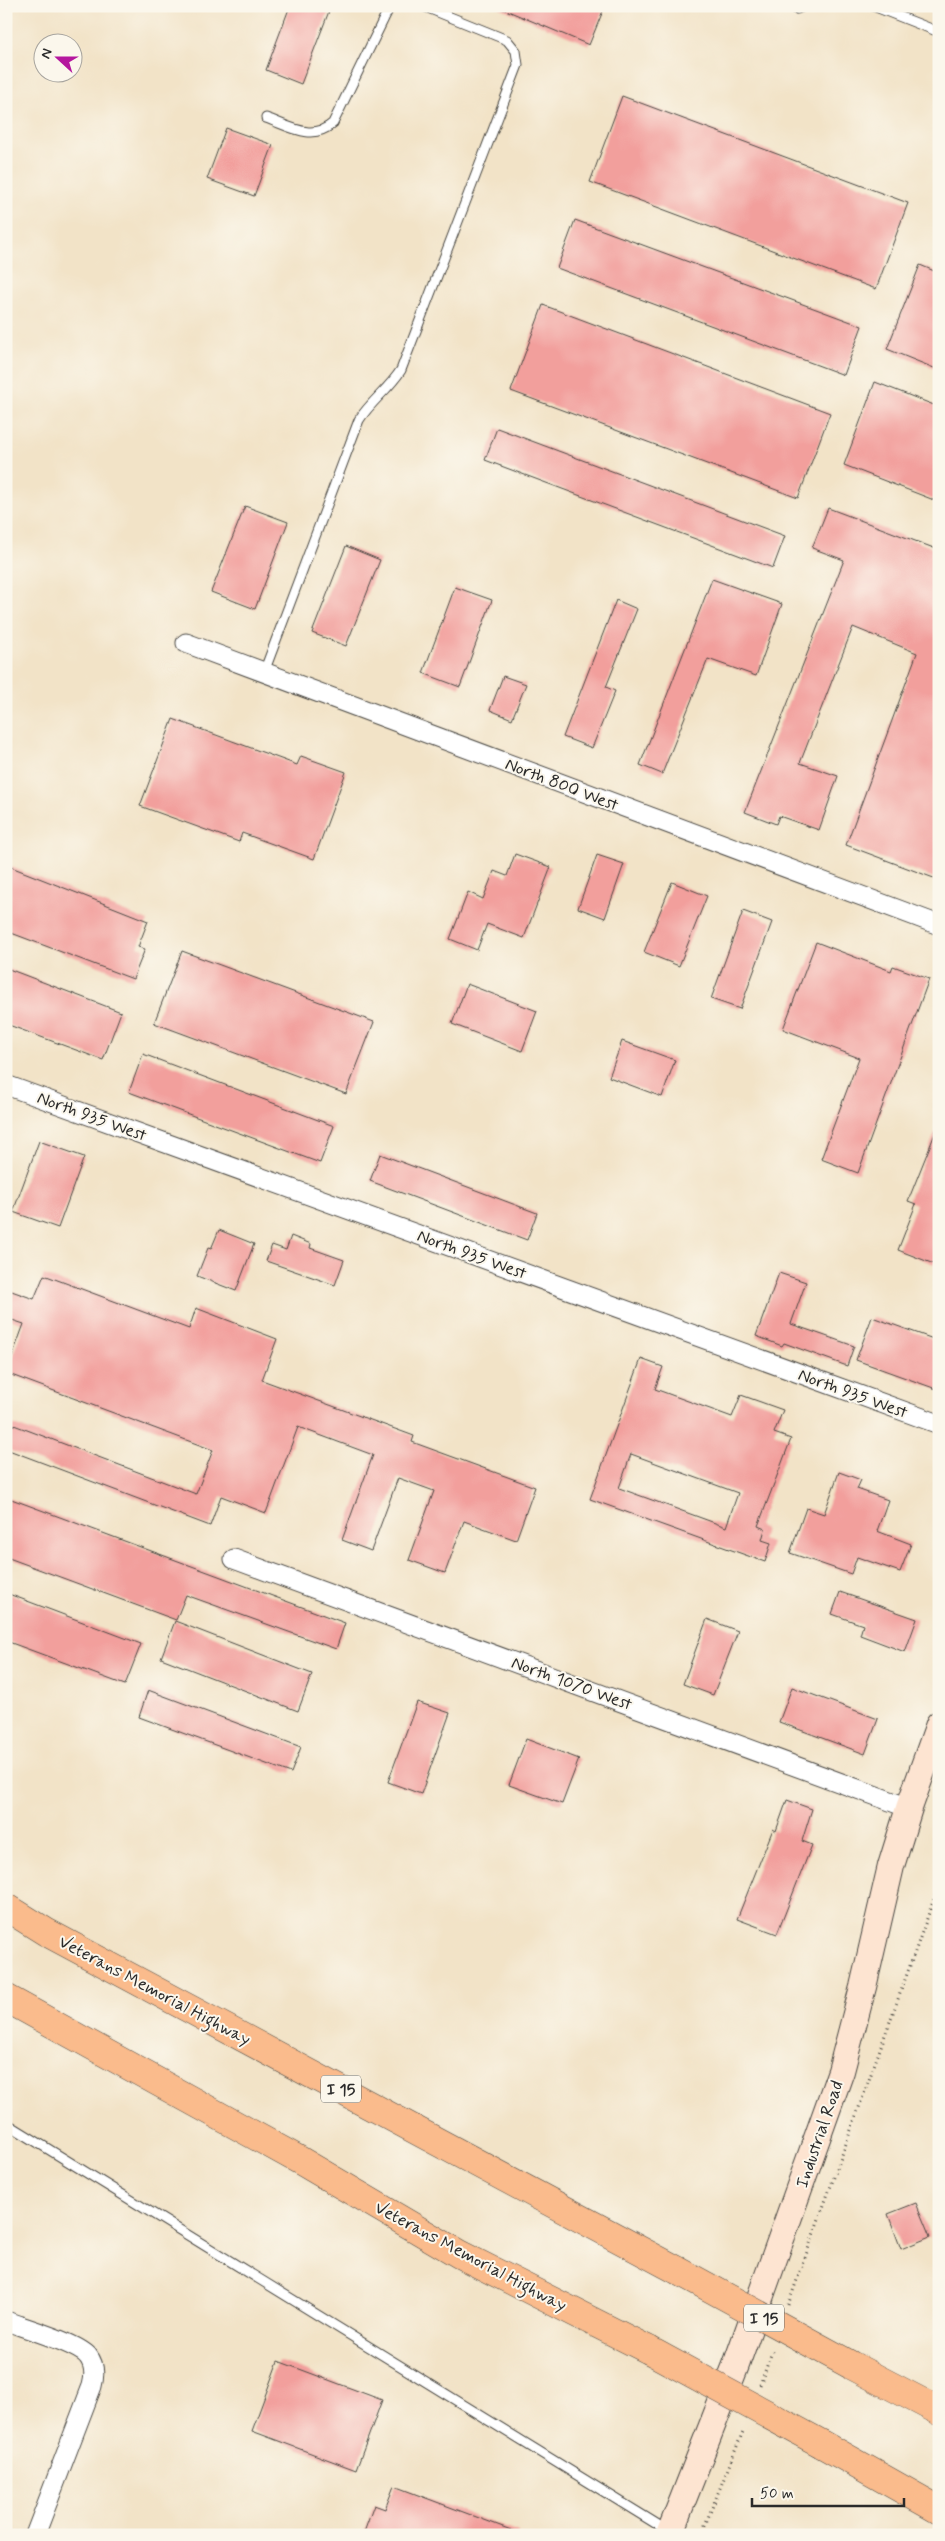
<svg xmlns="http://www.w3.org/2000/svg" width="945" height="2541" font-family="Mynerve,sans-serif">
<rect width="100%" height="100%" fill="#fbf7ec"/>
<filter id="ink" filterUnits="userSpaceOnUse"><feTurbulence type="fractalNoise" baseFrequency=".02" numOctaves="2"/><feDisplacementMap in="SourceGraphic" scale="10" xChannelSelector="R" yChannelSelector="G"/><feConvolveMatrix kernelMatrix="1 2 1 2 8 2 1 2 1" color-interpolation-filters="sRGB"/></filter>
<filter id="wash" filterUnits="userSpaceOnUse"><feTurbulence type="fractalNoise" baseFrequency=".0096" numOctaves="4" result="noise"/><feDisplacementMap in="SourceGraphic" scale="20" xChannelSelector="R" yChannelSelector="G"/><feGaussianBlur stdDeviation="1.12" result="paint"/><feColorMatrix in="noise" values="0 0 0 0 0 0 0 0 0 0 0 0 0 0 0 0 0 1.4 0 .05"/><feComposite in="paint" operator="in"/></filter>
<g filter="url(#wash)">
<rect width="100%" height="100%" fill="#f2e3c7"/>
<g id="blocks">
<!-- building -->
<path fill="#f29f9c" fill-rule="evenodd" d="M290 6H331L301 84 266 70Z
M496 6H605L589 45Z
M622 96 908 203 876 289 590 182Z
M226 128 273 145 254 196 207 179Z
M575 220 862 326 844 375 557 268Z
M920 265 939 273V370L887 349Z
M543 305 830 413 798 498 511 391Z
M875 382 939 407V502L844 465Z
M497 428 785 536 773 568 485 460Z
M245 506 288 522 255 609 211 592Z
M828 508 939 550V880L846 845 917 653 853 627 800 763 838 776 819 830 779 816 776 824 745 812 844 560 812 548Z
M346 546 380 560 346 646 312 633Z
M712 579 782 604 756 676 708 659 662 774 640 765Z
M455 587 492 600 460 687 423 673Z
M616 600 637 609 606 687 615 691 592 748 563 737Z
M503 676 526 684 512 719 490 710Z
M173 719 297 765 301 756 346 772 314 859 242 833 239 842 140 806Z
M515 854 551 867 524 938 487 924 477 950 450 939 468 892 483 899 494 871 507 876Z
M597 855 624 864 605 918 578 908Z
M6 865 148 921 138 947 145 949 133 979 6 931Z
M672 882 707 896 679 966 644 952Z
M743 911 772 922 740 1009 711 999Z
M816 942 891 971 893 966 929 979 858 1173 821 1159 859 1058 783 1029Z
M182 951 374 1022 346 1094 154 1023Z
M6 968 121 1012 103 1060 6 1024Z
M467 984 537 1011 522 1051 452 1024Z
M622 1041 675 1060 662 1097 609 1077Z
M143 1054 334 1126 320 1163 129 1092Z
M938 1126H939V1266L898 1250 916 1204 908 1201Z
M39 1141 84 1157 58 1228 13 1212Z
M380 1154 537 1213 527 1240 370 1181Z
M219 1230 254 1244 236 1291 197 1276 208 1248 211 1249Z
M291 1236 311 1244 310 1248 344 1260 335 1285 266 1261 272 1245 286 1250Z
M779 1273 806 1282 791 1324 854 1346 847 1366 784 1343 782 1346 756 1336Z
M44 1275 189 1329 196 1308 277 1339 262 1380 414 1436 412 1442 535 1487 516 1540 464 1521 445 1573 409 1560 434 1491 398 1478 371 1551 342 1540 373 1455 298 1427 266 1513 221 1496 210 1526 6 1449V1422L196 1494 213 1450 6 1373 24 1324 6 1318V1289L34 1299Z
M872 1317 939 1341V1390L856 1360Z
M641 1359 663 1367 655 1389 732 1417 741 1395 783 1410 774 1433 791 1439 758 1526 765 1529 762 1540 771 1543 765 1562 590 1499ZM631 1454 738 1493 726 1527 619 1488Z
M839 1472 861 1480 857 1489 888 1500 877 1531 911 1544 900 1572 857 1557 851 1574 790 1553 806 1508 824 1514Z
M6 1497 345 1623 336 1649 186 1595 176 1620 6 1557Z
M840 1592 917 1619 905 1652 860 1635 863 1625 832 1614Z
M6 1593 141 1644 125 1685 6 1641Z
M707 1619 738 1631 713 1695 683 1684Z
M175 1621 312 1674 298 1711 161 1658Z
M792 1687 878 1719 865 1754 779 1722Z
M148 1690 301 1747 291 1773 139 1717Z
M417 1702 450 1713 421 1794 388 1782Z
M526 1739 579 1759 562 1804 509 1785Z
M787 1800 812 1809 802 1841 812 1845 777 1934 737 1919 773 1829 776 1831Z
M916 2203 930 2237 901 2249 888 2214Z
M278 2361 382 2400 356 2470 252 2431Z
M394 2486 519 2533V2535H363L374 2505 385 2509Z"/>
</g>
</g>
<g filter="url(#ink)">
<use href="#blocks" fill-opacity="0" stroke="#494742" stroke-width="1"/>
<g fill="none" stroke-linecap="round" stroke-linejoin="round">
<!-- lane casing -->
<g stroke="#494742" stroke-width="11">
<path id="lane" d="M791 6 797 9 804 6
M873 6 939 32
M266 118C289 126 312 142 333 123L390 6
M264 672 359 420C371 401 389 389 401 370L518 65 516 51 507 40 423 6
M6 2123 668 2531"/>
</g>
<!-- street casing -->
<g stroke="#494742" stroke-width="21">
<path id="street" d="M186 643 939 925
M6 1085 939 1424
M234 1559 909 1808
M6 2321C25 2328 77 2343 88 2356 95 2365 95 2375 92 2386L35 2535"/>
</g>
<!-- secondary casing -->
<g stroke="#494742" stroke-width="28">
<path id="secondary" d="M669 2535 736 2365 841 2071 863 1987 891 1866 909 1808 939 1724"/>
</g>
<!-- highway casing -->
<g stroke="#494742" stroke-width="29">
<path id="highway" d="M6 1907 46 1932 677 2270
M6 1998 301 2161 459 2254 649 2350
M851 2365 939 2411
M822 2444 939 2510"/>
</g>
<!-- path -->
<path stroke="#494742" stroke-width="3" stroke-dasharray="1 4" stroke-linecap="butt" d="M788 2305 939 1885
M760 2385 773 2349
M701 2535 744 2429"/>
<!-- lane -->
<use href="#lane" stroke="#fff" stroke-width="9"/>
<!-- street -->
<use href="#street" stroke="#fff" stroke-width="19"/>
<!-- secondary -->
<use href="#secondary" stroke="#fde4d1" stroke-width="26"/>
<!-- highway -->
<use href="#highway" stroke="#fabb8c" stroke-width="28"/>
<!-- highway-bridge casing -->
<g stroke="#494742" stroke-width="29" stroke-linecap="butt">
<path id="highway-bridge" d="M677 2270 851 2365
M649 2350 822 2444"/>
</g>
<!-- highway-bridge -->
<use href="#highway-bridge" stroke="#fabb8c" stroke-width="28"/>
</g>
</g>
<g text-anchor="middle" stroke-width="4" stroke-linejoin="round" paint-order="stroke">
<!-- shield labels -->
<g fill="#fbf7ec" stroke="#696865" stroke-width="1">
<rect x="321" y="2075.5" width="40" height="27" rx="4"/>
<rect x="744" y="2304.5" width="40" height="27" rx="4"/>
</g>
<g font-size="16" font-weight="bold" fill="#2b2b2b">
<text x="341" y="2095">I 15</text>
<text x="764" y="2324">I 15</text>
</g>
<!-- street labels -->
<g font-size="18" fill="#2b2b2b" stroke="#fbf7ec">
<text transform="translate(562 784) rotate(21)" y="6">North 800 West</text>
<text transform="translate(92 1116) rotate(20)" y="6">North 935 West</text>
<text transform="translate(472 1254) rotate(20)" y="6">North 935 West</text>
<text transform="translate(853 1393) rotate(20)" y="6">North 935 West</text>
<text transform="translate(572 1683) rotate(20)" y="6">North 1070 West</text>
<text transform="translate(155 1990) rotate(28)" y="6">Veterans Memorial Highway</text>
<text transform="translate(819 2134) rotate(-71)" y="6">Industrial Road</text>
<text transform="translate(471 2256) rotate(28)" y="6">Veterans Memorial Highway</text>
</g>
</g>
<!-- margin -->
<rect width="945" height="2541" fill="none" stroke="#fbf7ec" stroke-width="25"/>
<!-- north arrow -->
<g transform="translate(58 58) rotate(291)"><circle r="24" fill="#fbf7ec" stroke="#a8a59f"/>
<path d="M0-4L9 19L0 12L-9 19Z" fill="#b5179e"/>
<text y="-8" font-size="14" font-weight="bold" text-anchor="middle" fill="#2b2b2b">N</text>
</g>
<!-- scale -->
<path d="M752 2498v8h152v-8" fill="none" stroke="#2b2b2b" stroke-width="2.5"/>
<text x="760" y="2498" font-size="15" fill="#2b2b2b" stroke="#fbf7ec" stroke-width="4" paint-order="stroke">50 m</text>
</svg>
